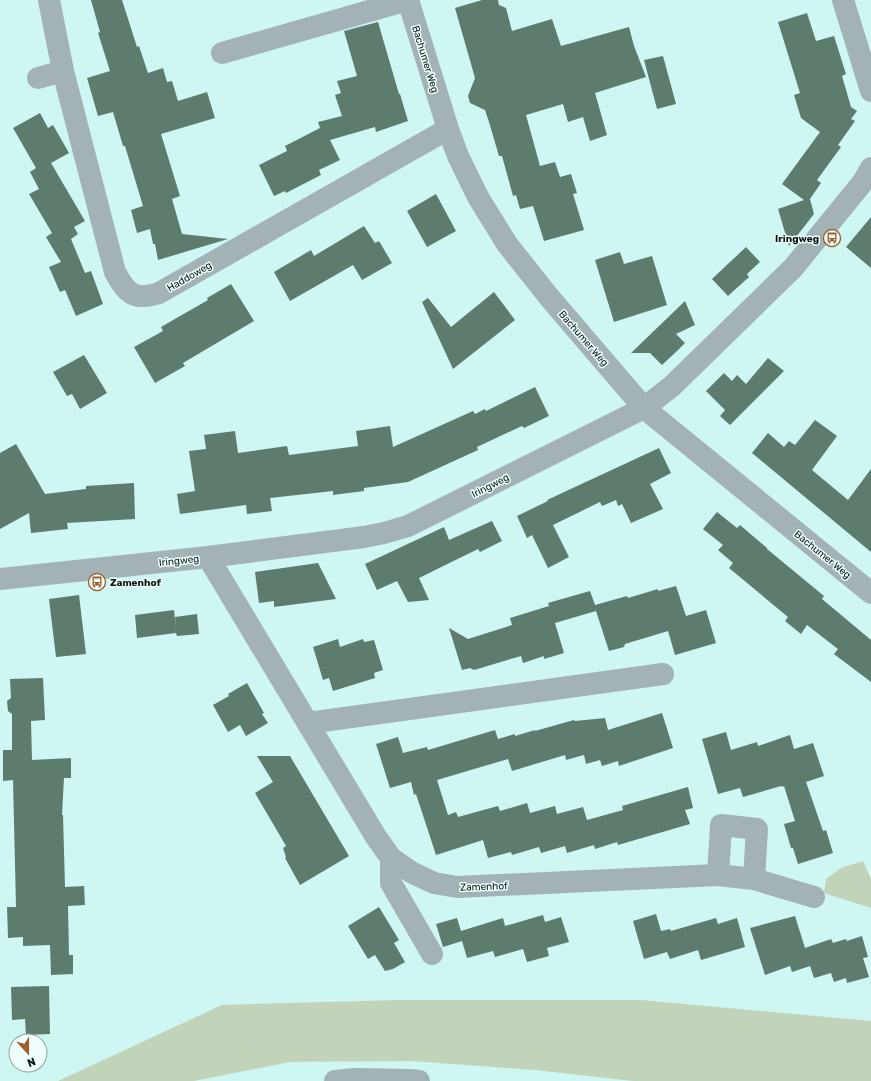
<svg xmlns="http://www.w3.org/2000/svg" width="871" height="1081" font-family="Rubik,sans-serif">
<rect width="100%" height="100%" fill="#cef6f3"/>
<!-- green -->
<path fill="#c1d4ba" d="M863 861 871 879V908L824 893 826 879 841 868Z
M398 1000H641L871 1021V1081H633L535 1070 411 1061 290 1062 194 1081H58L222 1005Z"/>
<!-- building -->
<path fill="#5d7c6d" d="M91 0H122L137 47 139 46 148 73 163 68 167 82 172 81 178 101 207 92 215 118 161 134 180 196 172 199 182 234 228 239 158 260 155 244H153L150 229 137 233 131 210 143 206 125 146H123L113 112 98 116 87 78 110 71 98 33 100 32Z
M482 0H498L499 5 506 8 512 31 552 19 561 46 629 27 634 46 646 77 595 93 607 135 590 141 583 117 568 122 563 104 526 115 540 166 555 162 560 177 571 174 577 193 573 194 584 230 544 241 533 206 520 209 516 195 513 196 502 156H499L489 122 485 110 470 103 468 96 475 78 455 8Z
M807 13 816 41 834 36 846 74 842 76 851 107 857 111 851 119 855 121 838 145 841 147 817 180 821 183 810 199 814 214 789 246 778 209 804 200 782 184 820 132 801 118 794 95 800 93 778 22Z
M378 22 399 94H400L408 121 376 132 375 127 330 140 340 160 319 170 321 175 286 193 285 191 274 196 259 165 287 151 285 146 320 128 318 122 342 116 335 95 341 93 337 81 357 76 344 31Z
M663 56 676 104 657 109 644 60Z
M40 113 48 128 53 125 69 153 51 163 85 221 74 227 78 234 71 239 85 273 91 271 103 304 76 316 65 290 60 292 49 267 61 262 46 237 52 233 29 194 39 189 30 172 36 168 13 128Z
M436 194 456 231 427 247 407 211Z
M871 217V268L846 247Z
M364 226 375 243 379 241 392 263 362 280 353 265 290 301 274 272 311 250 314 256Z
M746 247 760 262 747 274 749 277 728 296 712 279Z
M620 252 624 264 652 256 667 305 614 322 595 260Z
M231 284 254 321 183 363 185 366 155 383 134 347 163 331 161 327 208 300 207 298Z
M494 292 515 320 453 369 422 302 428 298 451 327Z
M685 301 695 325 676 334 685 343 677 351 662 365 650 353H631Z
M84 355 107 393 80 409 72 394 67 396 53 372Z
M768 358 784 371 730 425 720 416 725 410 706 391 724 373 732 381 737 375 746 384Z
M535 387 549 416 524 428 522 426 477 447 478 450 408 482 364 488V491L333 495V491L270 498 272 511 247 514 246 505 180 514 177 494 195 491 189 451 206 449 204 435 235 431 238 453 287 446 289 455 358 446 356 431 390 426 393 447 473 411 475 414 485 409 486 411Z
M815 420 837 436 812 470 848 500 871 469V552L752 453 768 433 784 447 789 441 795 445Z
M16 444 45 494 86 489V486L134 483 135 519 67 523 68 529 31 533 29 513 0 529V453Z
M659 448 671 473 650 484 663 509 631 523 622 504 618 506 616 500 602 506 600 502 553 525 569 557 548 568 532 535 527 538 517 516 548 501 547 500Z
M717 512 737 528 740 525 767 548V549L824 596 822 599 871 640V682L834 654 838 649 807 625 801 634 785 621 788 617 729 568 733 563 718 550 723 545 703 529Z
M492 521 502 541 480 552 478 549 419 578 429 600 408 602 397 581 377 590 365 564 444 527 449 540Z
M318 563 336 599 274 607V601L259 603 255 572Z
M676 586 686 616 706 610 716 643 675 655 668 631 625 644 624 647 609 651 596 611 555 623 564 653 544 659V656L523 663 521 656 474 670 470 668 462 670 449 628 468 639 512 625 510 618 549 606 548 603 590 591 595 605 627 596 628 598 658 589V591Z
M79 595 86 654 56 657 49 599Z
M174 610 176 630 175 617 197 614 199 634 177 636 176 633 137 638 135 615Z
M338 639 340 647 363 639 364 642 374 640 383 670 374 673 375 678 333 691 329 678 323 680 313 647Z
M43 678 45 720 31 721 32 760 71 758V778H64L62 815H63L65 887 84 886 85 905 68 906 69 955H73V974L51 975 50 945 23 946V937L8 938 7 907H16L13 780 3 781V750H12V714L8 711 7 701 11 698 10 679Z
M247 683 264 713 262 714 268 723 246 736 240 725 228 732 213 705 229 696 228 694Z
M662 713 673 748 619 766 618 761 602 766 600 760 586 764 584 755 566 760 565 755 512 771 508 759 437 780 448 815 456 812 458 817 498 806 500 811 527 803 530 813 555 806 557 814 583 807 587 820 623 810 622 806 688 787 693 808 685 810 690 824 618 845 617 842 595 849 594 845 567 853 565 846 541 853 539 847 512 855 511 852 488 858 483 840 436 855 416 794 414 795 411 782 390 788 376 744 398 737 403 753 427 747 428 750 495 730 498 739 515 734V736L535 730V731L574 720 575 721 605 718 608 730Z
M726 732 731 750 757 742 758 746 790 735 794 749 813 743 824 776 806 782 823 831 826 830 833 853 798 864 793 848H791L784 824 795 821 784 786 782 787 781 786 743 797 740 788 718 794 702 739Z
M257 756H290L349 856 300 885 285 858 286 857 283 848 286 846 255 793 273 782Z
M379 907 399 940 394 943 405 962 393 969 385 971 375 955 368 959 348 926Z
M656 914 661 931 670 929 671 931 716 918 718 924 737 918 745 947 701 960 698 950 670 959 667 952 644 959 633 921Z
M543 915 545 922 561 917 569 942 547 948 549 956 527 962 523 949 495 957 493 951 467 958 462 941 443 947 436 924 457 918 461 931 503 918 505 926Z
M795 916 805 948 831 939 833 943 846 939 847 941 862 936 868 957 863 958 869 977 847 983 846 978 834 982 831 973 814 978 810 966 792 972 790 966 765 975 750 928Z
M49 986 50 1034 26 1035 25 1019 12 1020 11 987Z"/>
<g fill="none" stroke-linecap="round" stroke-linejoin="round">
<!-- minor -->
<path stroke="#a2b2b6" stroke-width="22" d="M49 0 63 71 115 272C127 294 134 301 159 293L448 129
M408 0 448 129 458 156 478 197 507 244 549 297 644 408 871 593
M843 0 871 91
M222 53 408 0
M38 78 63 71
M208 557 376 837 391 858 411 872 434 883 457 887 718 875 754 879 814 897
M0 579 208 557 364 537 384 533 408 526 644 408 672 386 793 268 863 182 871 168
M308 723 663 674
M391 858V883L432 954
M718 875 721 825 757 829 754 879
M335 1081 354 1079 411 1080 419 1081"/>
</g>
<!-- icons -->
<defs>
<g id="bus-ring" transform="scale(0.9)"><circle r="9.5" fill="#eefefd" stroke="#a1602b" stroke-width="1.5"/><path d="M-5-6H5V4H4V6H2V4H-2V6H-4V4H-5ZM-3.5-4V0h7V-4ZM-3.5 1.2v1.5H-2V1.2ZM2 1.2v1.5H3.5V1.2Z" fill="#a1602b"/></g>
</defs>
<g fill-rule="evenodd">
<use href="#bus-ring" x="832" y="238"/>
<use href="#bus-ring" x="97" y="582"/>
</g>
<g text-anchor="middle" stroke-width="3" stroke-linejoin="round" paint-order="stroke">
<!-- street labels -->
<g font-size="10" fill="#081716" stroke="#eefefd">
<text transform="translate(426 59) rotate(73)" y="4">Bachumer Weg</text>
<text transform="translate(189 276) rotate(-30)" y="4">Haddoweg</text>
<text transform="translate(584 338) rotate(49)" y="4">Bachumer Weg</text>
<text transform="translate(490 485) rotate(-27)" y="4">Iringweg</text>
<text transform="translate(823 554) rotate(39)" y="4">Bachumer Weg</text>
<text transform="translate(179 560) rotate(-6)" y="4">Iringweg</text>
<text transform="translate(484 886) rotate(-2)" y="4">Zamenhof</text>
</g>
<!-- poi labels -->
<g font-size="10" font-weight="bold" fill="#081716" stroke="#eefefd" text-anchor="end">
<text x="819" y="242">Iringweg</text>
<text x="110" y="586" text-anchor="start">Zamenhof</text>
</g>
</g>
<!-- north arrow -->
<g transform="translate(28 1053) rotate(159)"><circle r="19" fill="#eefefd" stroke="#92a2a1"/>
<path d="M0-3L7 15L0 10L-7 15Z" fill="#a1602b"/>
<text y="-6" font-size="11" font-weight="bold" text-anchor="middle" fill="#081716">N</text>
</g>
</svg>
